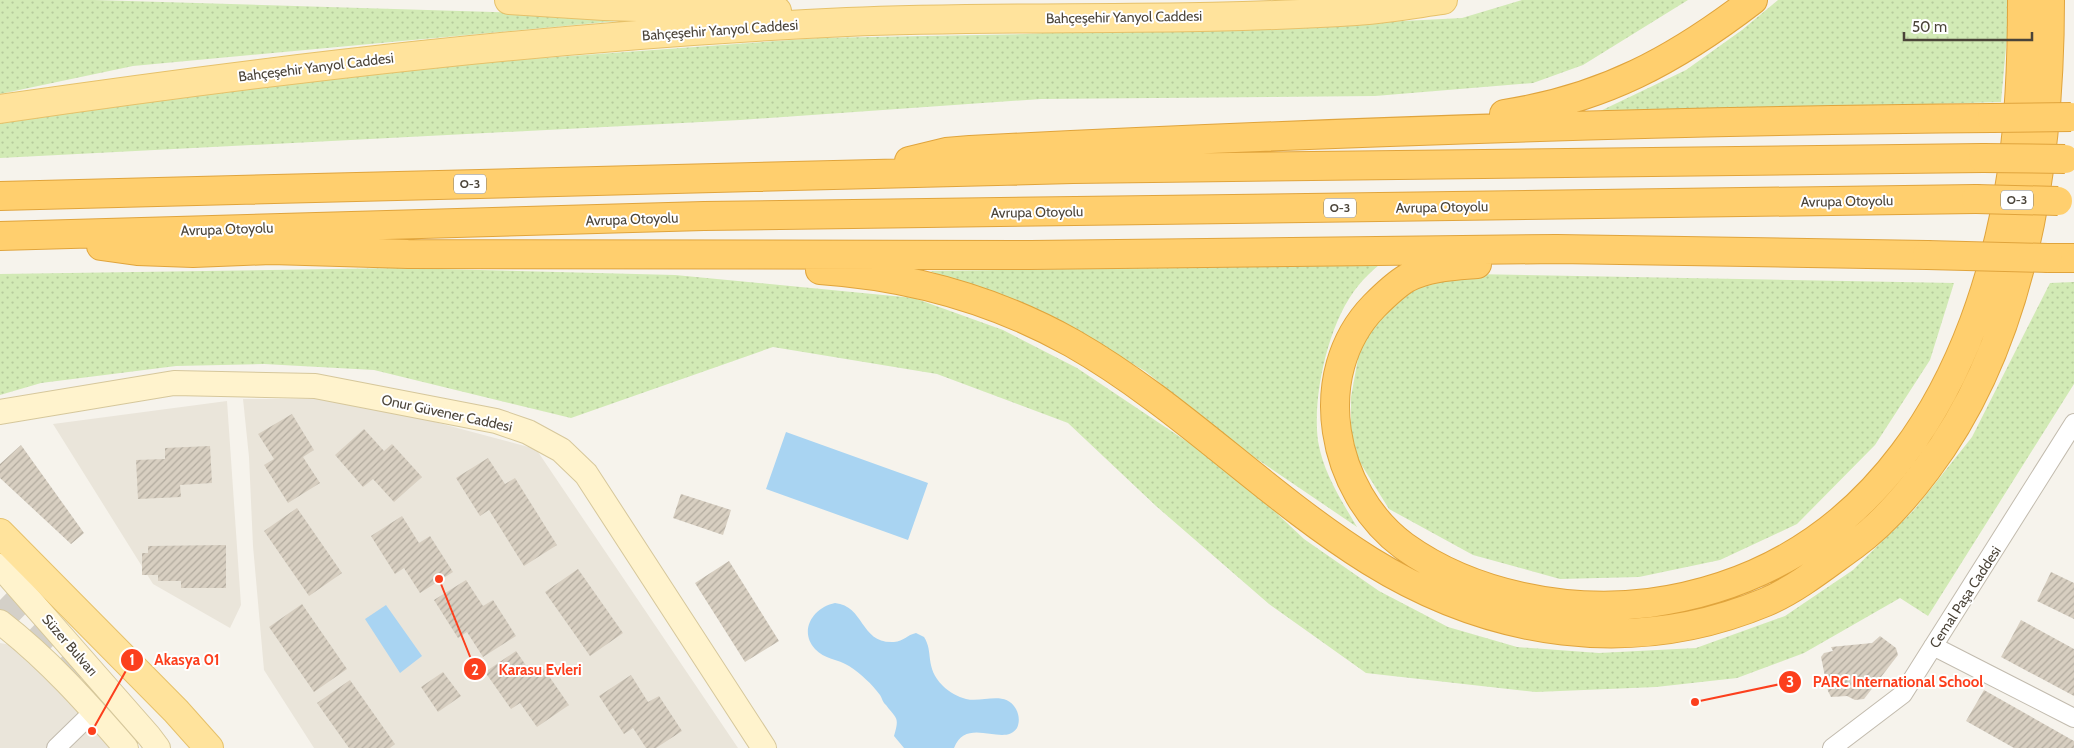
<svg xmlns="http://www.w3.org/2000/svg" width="2074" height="748" font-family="Cabin,sans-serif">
<defs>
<pattern id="green-dots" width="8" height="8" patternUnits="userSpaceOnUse" patternTransform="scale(1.25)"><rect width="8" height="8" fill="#d2eab5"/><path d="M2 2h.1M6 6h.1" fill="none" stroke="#b6ca9c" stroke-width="1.8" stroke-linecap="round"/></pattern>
<pattern id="building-hatch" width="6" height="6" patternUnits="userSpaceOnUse" patternTransform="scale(1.25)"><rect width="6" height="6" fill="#d8cfc1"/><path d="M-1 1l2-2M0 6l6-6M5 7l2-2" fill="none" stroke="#b1aa9e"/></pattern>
</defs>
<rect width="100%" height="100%" fill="#f6f3ec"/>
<!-- residential -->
<path fill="#eae5da" d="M243 399H318L416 417 536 449 738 748H314L264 670 253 546 249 457Z
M227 401 241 605 230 628 153 584 53 424Z
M0 643 34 649 126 748H0Z"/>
<!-- green -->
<path fill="url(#green-dots)" d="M0 0H94L660 17 133 66 0 94Z
M1522 0H1688L1583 65 1533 83 1375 96 1041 99 740 120 0 158V121L321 74 819 38 1025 34 1202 25 1384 22 1462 18Z
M1778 0H2008V25L2001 102 1594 114 1686 70 1742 30Z
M1380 264C1372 271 1364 278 1358 286 1329 321 1312 395 1318 441 1323 472 1341 500 1357 527L1239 447 1145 371 1063 324 930 271Z
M397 268 675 275 914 298 1003 330 1077 368 1234 473 1304 539 1379 591 1448 627 1517 647 1599 653 1696 648 1785 616 1853 570 1914 510 1972 437 2050 283 2074 282V384L1928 616 1900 598 1804 653 1737 678 1656 687 1536 692 1366 673 1269 604 1156 506 1068 423 937 374 773 347 571 418 374 370 264 364 176 366 41 383 0 395V274Z
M1471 274 1954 283 1930 360 1875 445 1797 524 1720 560 1639 577 1560 579 1473 555 1389 509 1351 448V397L1359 353 1372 326 1399 300 1432 280Z"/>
<!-- water -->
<path fill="#a9d4f2" d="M786 432 928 483 908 540 766 489Z
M835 603C865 606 860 644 894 642 904 641 907 635 916 633L924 637C934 652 924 667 943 686 949 692 958 697 966 699 983 703 1005 690 1016 709 1019 715 1020 721 1017 728 1004 748 967 715 954 748H904L894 736C900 716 896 719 886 705 883 703 882 698 880 695 872 684 861 674 849 666 838 659 824 659 815 649 798 630 814 607 835 603Z
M386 605 422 656 400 673 365 619Z"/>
<!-- building -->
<path fill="url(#building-hatch)" d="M292 414 314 450 303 457 320 483 288 503 264 465 274 459 258 434Z
M364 429 384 451 392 444 422 477 394 502 373 479 363 487 335 455Z
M21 445 84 533 71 544 0 478V464Z
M210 446 212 483 180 485 181 497 138 499 136 460 165 459V448Z
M488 458 505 484 515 478 557 545 524 566 489 510 480 516 456 478Z
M681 494 731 510 723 535 673 518Z
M297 508 342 573 309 596 264 531Z
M402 516 419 543 430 536 453 572 420 593 404 568 395 574 371 536Z
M226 545V588H181V581H158V575H142V553H148V546Z
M729 561 779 641 745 662 695 583Z
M578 569 623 633 590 656 545 592Z
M2051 572 2074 583V619L2037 601Z
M466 580 483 606 493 600 516 636 483 657 467 632 458 638 434 600Z
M302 604 347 669 314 692 269 627Z
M2021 620 2074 649V696L2001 657Z
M1880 636 1896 648 1898 655 1864 699 1855 700 1847 696 1831 697 1828 691 1821 657 1824 653 1833 651 1831 647 1872 643Z
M516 651 534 677 544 669 569 705 537 727 520 703 511 709 485 672Z
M443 672 461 696 438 712 421 687Z
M631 675 648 702 659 696 682 731 656 748H646L633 728 624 734 599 696Z
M350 680 395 744 390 748H349L317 703Z
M1984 690 2074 741V748H2014L1966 721Z"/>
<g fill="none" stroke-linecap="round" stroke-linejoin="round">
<!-- primary-tunnel -->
<path stroke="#d4d0c8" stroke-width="28" stroke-dasharray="28 14" stroke-linecap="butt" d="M0 600 121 717"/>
<!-- street casing -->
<g stroke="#c2bbae" stroke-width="20">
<path id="street" d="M1933 646 2074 718
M56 748 94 711
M1832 748 1903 694 2074 423"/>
</g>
<!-- secondary casing -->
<g stroke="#d6c79b" stroke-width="26">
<path id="secondary" d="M0 412 174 383 315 386 496 421 528 432 561 450 586 474 764 748
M0 566 149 736 158 748
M0 622C48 659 87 703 126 748"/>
</g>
<!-- primary casing -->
<g stroke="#e6c16a" stroke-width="30">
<path id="primary" d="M509 0 604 6 777 11
M0 109C281 68 563 35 847 22 1016 15 1186 22 1356 11 1385 9 1414 4 1443 0
M0 533 176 711 209 748"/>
</g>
<!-- highway casing -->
<g stroke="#e0a43c" stroke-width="30">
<path id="highway" d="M1504 114C1603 99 1675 60 1753 0
M909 161 946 152 970 150C1310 133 1651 121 1992 118
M0 196 1073 169 1983 158
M0 236 704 216 1976 199
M101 246 137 251 193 253 271 250 408 254 1030 255 1557 249 1927 255
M2048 258H2074
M1477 264C1453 266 1428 267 1407 278 1395 285 1384 296 1374 306 1308 374 1331 492 1404 546 1472 595 1567 613 1649 603 1875 572 1981 379 2012 171 2020 115 2022 57 2022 0
M820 270C908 276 995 300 1072 343 1179 404 1266 496 1370 561 1491 636 1632 658 1766 602 1798 588 1826 565 1854 545 1883 524 1906 497 1927 469 2026 338 2050 159 2050 0"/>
</g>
<!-- street -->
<use href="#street" stroke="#fff" stroke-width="18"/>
<!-- secondary -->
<use href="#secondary" stroke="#fff3cd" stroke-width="24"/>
<!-- primary -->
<use href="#primary" stroke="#ffe39c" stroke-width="28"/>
<!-- highway -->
<use href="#highway" stroke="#ffcf6e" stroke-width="28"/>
<!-- highway-bridge casing -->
<g stroke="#e0a43c" stroke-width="30" stroke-linecap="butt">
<path id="highway-bridge" d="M1992 118 2071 117
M1983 158 2065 159
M1976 199 2058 201
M1927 255 2048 258"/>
</g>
<!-- highway-bridge -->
<use href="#highway-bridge" stroke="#ffcf6e" stroke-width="28"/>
</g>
<g text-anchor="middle" stroke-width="4" stroke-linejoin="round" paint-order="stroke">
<!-- shield labels -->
<g fill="#fff" stroke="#817c74" stroke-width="1">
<rect x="454" y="174.5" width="32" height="19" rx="4"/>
<rect x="2001" y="190.5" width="32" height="19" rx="4"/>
<rect x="1324" y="198.5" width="32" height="19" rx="4"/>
</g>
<g font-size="12" font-weight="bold" fill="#4b4439">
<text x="470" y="188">O-3</text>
<text x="2017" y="204">O-3</text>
<text x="1340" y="212">O-3</text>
</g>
<!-- street labels -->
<g font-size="14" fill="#4b4439" stroke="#fff">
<text transform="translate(1124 17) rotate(-1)" y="5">Bahçeşehir Yanyol Caddesi</text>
<text transform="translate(720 30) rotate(-4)" y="5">Bahçeşehir Yanyol Caddesi</text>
<text transform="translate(316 67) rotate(-7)" y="5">Bahçeşehir Yanyol Caddesi</text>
<text transform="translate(1847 201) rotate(-1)" y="5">Avrupa Otoyolu</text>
<text transform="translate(1442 207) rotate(-1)" y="5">Avrupa Otoyolu</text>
<text transform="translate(1037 212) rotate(-1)" y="5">Avrupa Otoyolu</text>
<text transform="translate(632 219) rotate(-2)" y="5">Avrupa Otoyolu</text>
<text transform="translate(227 229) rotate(-2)" y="5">Avrupa Otoyolu</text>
<text transform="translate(447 413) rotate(12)" y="5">Onur Güvener Caddesi</text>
<text transform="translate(1965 597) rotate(-57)" y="5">Cemal Paşa Caddesi</text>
<text transform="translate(70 645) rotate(49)" y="5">Süzer Bulvarı</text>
</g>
</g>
<!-- callouts -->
<path fill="none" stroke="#fc3f1d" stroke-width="2" d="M92 731L132 660M439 579L475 669M1695 702L1790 682"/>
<g fill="#fc3f1d" stroke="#fff" stroke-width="2">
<circle cx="92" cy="731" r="5"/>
<circle cx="439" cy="579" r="5"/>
<circle cx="1695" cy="702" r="5"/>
<circle cx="132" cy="660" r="12"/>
<circle cx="475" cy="669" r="12"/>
<circle cx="1790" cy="682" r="12"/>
</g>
<g font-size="15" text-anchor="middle" font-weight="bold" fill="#fff">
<text x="132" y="665">1</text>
<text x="475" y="675">2</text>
<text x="1790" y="687">3</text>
</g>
<g font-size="15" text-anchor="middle" font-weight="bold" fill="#fc3f1d" stroke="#fff" stroke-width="4" stroke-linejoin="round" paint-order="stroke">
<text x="187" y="665">Akasya 01</text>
<text x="540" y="675">Karasu Evleri</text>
<text x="1898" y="687">PARC International School</text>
</g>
<!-- scale -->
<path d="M1904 32v8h128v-8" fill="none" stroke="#4b4439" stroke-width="2.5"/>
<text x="1912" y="32" font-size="15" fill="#4b4439" stroke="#ffffff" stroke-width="4" paint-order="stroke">50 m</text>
</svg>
